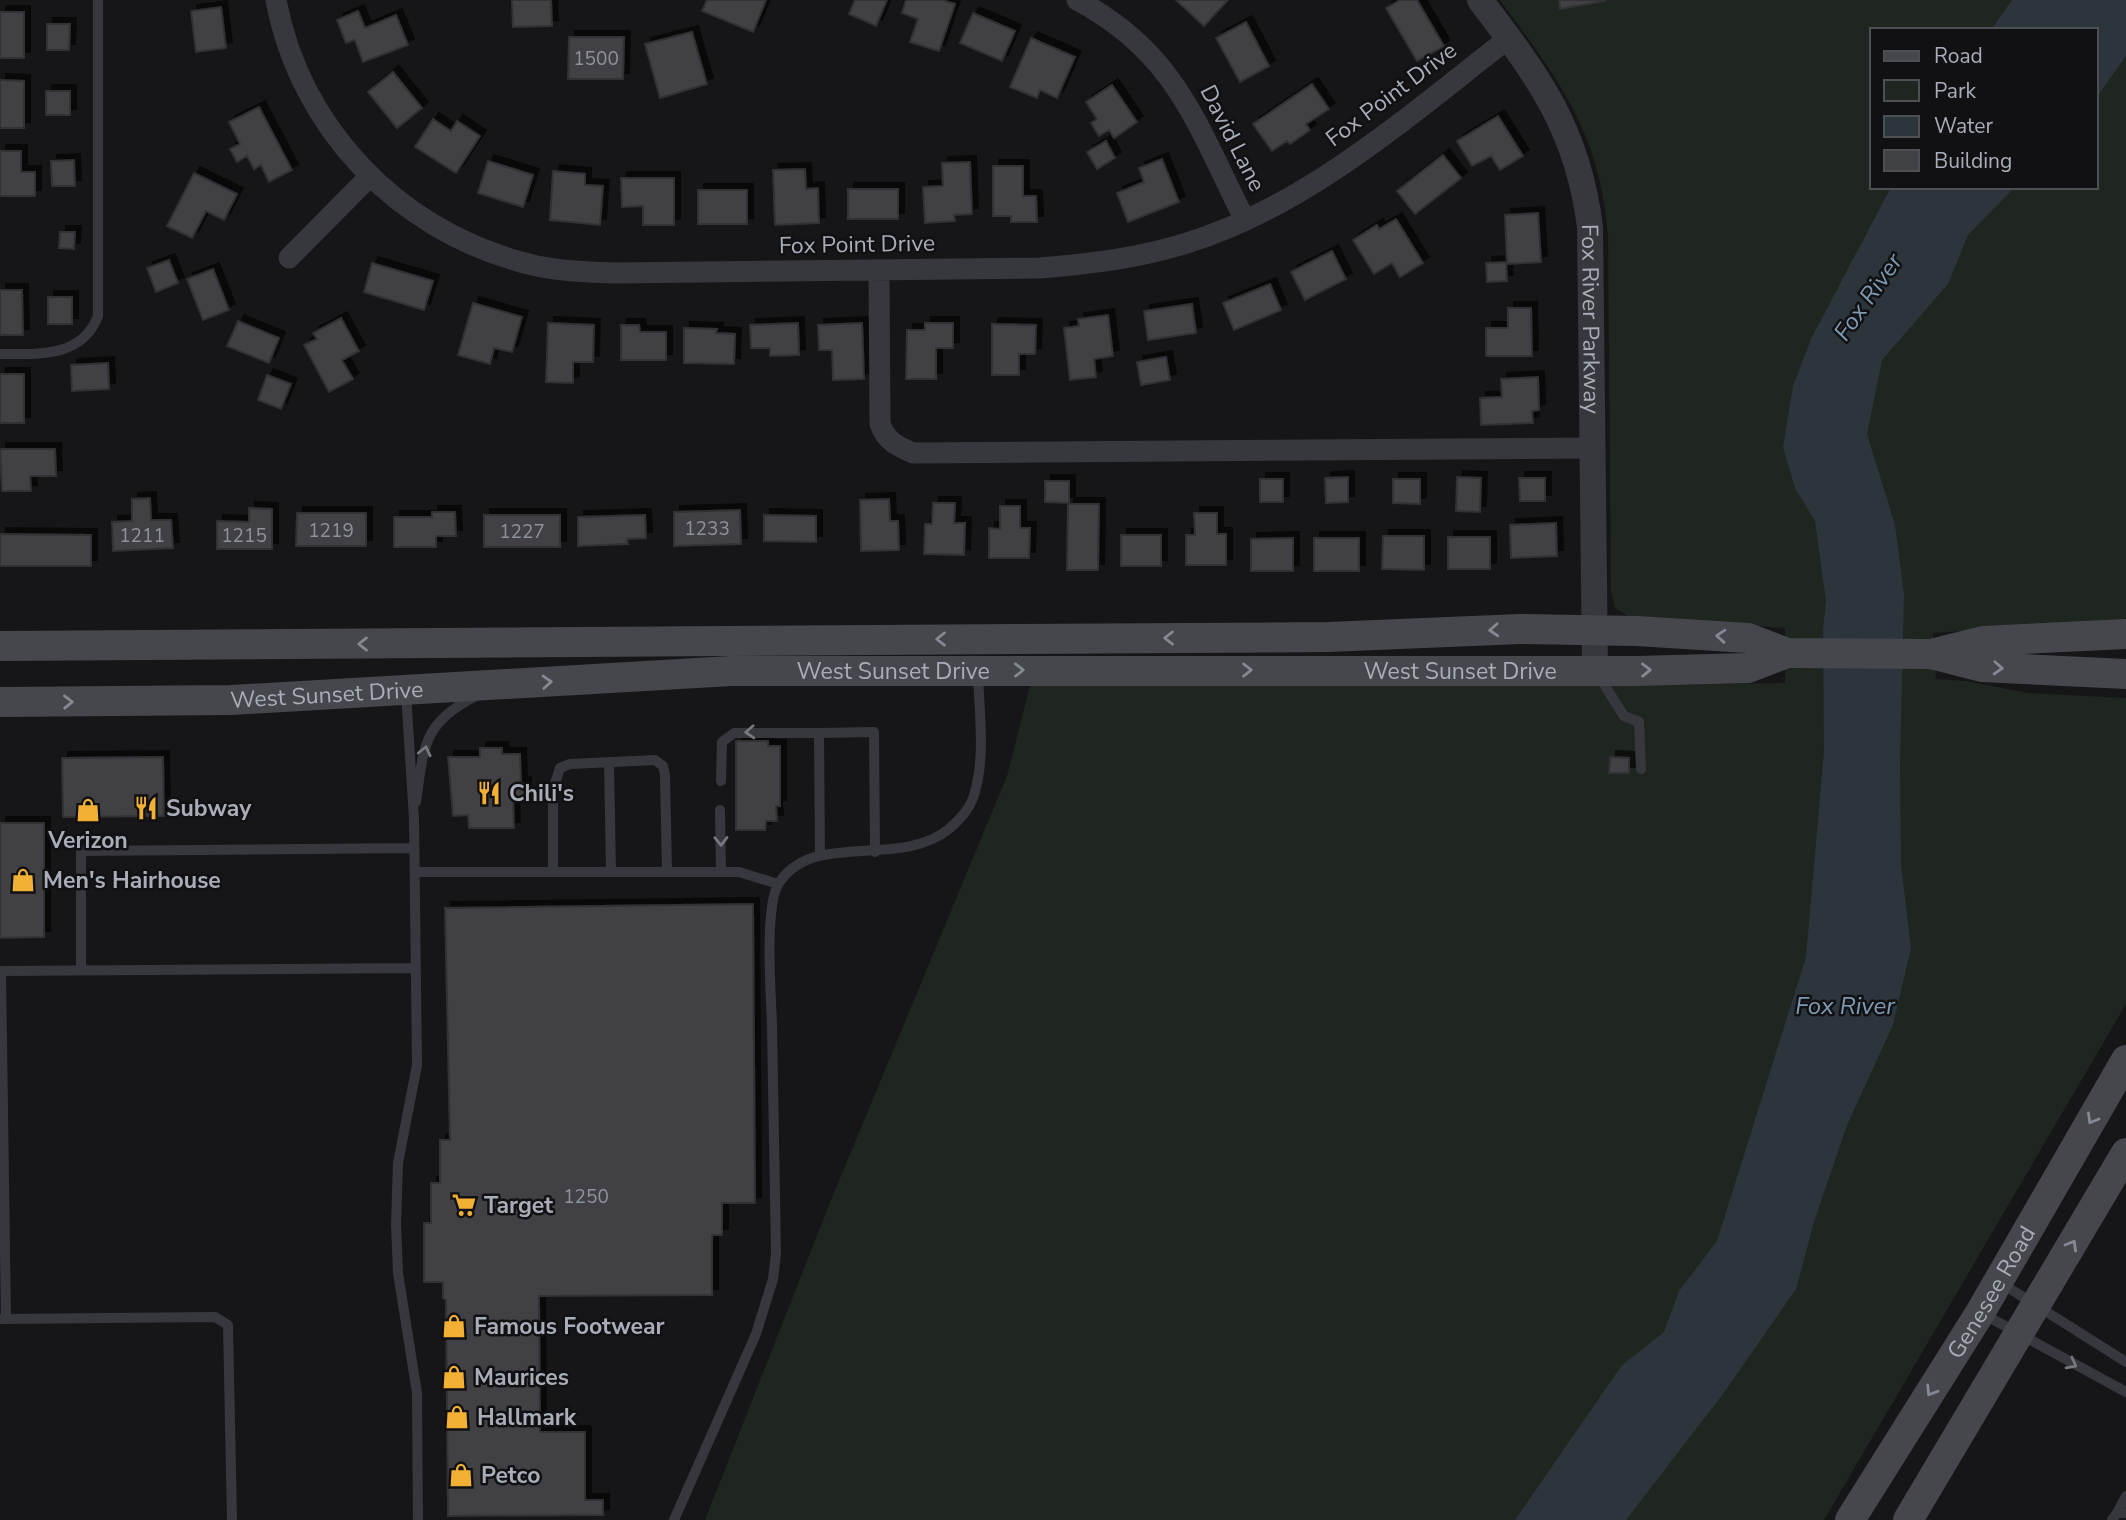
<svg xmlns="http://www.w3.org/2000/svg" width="2126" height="1520" font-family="'Nunito Sans',sans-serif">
<defs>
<filter id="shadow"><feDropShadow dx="6" dy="-6" stdDeviation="0" flood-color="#0009"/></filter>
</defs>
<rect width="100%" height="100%" fill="#161618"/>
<!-- green -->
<path fill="#1e261f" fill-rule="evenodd" d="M1500 0H2126V617L2124 620 1933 633 1936 679 1966 681 2028 693 2126 698V1004L1824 1520H705L831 1200 1007 776 1031 682 1595 686 1785 683V628L1629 617 1615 608 1611 591 1608 237C1601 134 1559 80 1500 0ZM1872 30H2096V187H1872Z"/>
<!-- water -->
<path fill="#2c353c" d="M2012 0H2126V56L2096 98V30H1991Z
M1891 187H2015L1968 235 1948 284 1882 360 1867 434 1895 525 1904 594 1900 763 1901 865 1911 948 1893 1025 1847 1125 1814 1222 1796 1289 1723 1394 1626 1520H1515L1622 1365 1664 1332 1679 1291 1717 1241 1806 957 1824 751 1823 629 1826 601 1815 521 1795 488 1783 447 1793 386 1811 339Z"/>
<!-- building -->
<path fill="#404145" stroke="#303034" stroke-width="2" filter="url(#shadow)" d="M512 0H551L552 26 513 27Z
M707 0H766L753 32 702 11Z
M855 0H887L876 26 849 14Z
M906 0H942L955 4 939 51 910 42 918 19 902 13Z
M1176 0H1228L1204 26Z
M1400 0H1417L1444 46 1417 61 1386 8Z
M1559 0H1605V1L1560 9Z
M221 7 226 48 196 52 191 11Z
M358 11 365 28 396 15 408 45 363 62 355 40 346 43 337 20Z
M0 12H24V58H0Z
M973 13 1015 31 1002 61 960 43Z
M1246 22 1269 66 1240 82 1216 38Z
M47 24H70L69 50H47Z
M692 32 707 84 660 98 645 44Z
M569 37H624L623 79H568Z
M1031 38 1075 57 1057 98 1040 90 1037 98 1010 87Z
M393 72 422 108 397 128 368 92Z
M0 80 24 81V128H0Z
M1312 84 1329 109 1306 124 1310 130 1290 144 1287 141 1272 151 1253 124Z
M1112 85 1137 122 1114 138 1109 130 1099 136 1091 123 1097 119 1086 102Z
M46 91H70V115H46Z
M259 107 292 170 269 182 261 165 254 169 247 156 237 162 230 149 240 144 229 122Z
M1498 116 1523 156 1500 170 1491 156 1472 166 1457 141Z
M433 119 451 131 457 121 480 136 456 173 415 147Z
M1106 141 1115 158 1097 169 1087 152Z
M0 151H21V172H35V196H0Z
M1443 155 1461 178 1415 214 1397 191Z
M1162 159 1179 202 1128 222 1117 193 1144 182 1139 168Z
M74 160 75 186H52L51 161Z
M488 161 533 175 523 207 478 193Z
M970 162 972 214 954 215 955 221 925 223 923 187 943 186 942 163Z
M993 166H1023V196H1036L1037 222H1011V216H993Z
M805 169 806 189 818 188 819 223 775 225 773 170Z
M553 171 585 174V185L603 186 600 225 550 220Z
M194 173 237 194 224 220 206 211 192 238 167 226Z
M621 178H674V225H643V206L622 207Z
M848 189H898V219H848Z
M698 190H747V224H698Z
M1538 213 1541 262 1507 264 1505 215Z
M1396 219 1423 263 1400 277 1392 263 1374 274 1353 240 1377 225 1379 229Z
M60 232H75L74 249 59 248Z
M1332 251 1346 279 1305 300 1291 272Z
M169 260 178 283 156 292 147 268Z
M1506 262 1507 281 1487 282 1486 263Z
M372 263 433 281 424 310 364 292Z
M213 269 229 310 203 320 187 279Z
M1270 284 1281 310 1234 330 1223 303Z
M0 290H22L23 335H0Z
M48 297H72V324H48Z
M473 303 522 317 512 352 494 348 490 364 458 355Z
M1192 304 1196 333 1148 340 1144 311Z
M1508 308H1531L1532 356H1486V328H1508Z
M1108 315 1113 356 1094 359 1096 377 1070 380 1064 328 1079 326 1078 319Z
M341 318 359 351 342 360 353 379 329 392 304 345 317 339 313 333Z
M238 321 279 338 269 363 227 346Z
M548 323 594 325 593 362H573V383L546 382Z
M798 323 799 355 770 356V348H751L750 325Z
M862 323 864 379 833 380 832 350H819L818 325Z
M925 323H953V348H936V379H906L907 330H925Z
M992 324 1036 325 1035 354H1019V375H992Z
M621 325H639L640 332H666V360H621Z
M684 328 717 329 716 333 735 334 734 364 684 363Z
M1166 357 1170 380 1141 385 1137 362Z
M108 363 109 389 72 391 71 365Z
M0 374H24V423H0Z
M267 375 291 384 281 409 258 400Z
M1538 377 1539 410 1532 411 1533 423 1481 425 1480 398 1502 397 1501 379Z
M0 449H55L56 476H30L31 491H2Z
M1348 477V502L1326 503 1325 478Z
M1457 477 1481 478 1480 512 1456 511Z
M1519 478H1545V501H1520Z
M1260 479H1283V502H1260Z
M1393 479H1420V504L1393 503Z
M1045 481H1069V503L1045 502Z
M150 498 151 520H171L173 548 113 551 112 522 132 521V499Z
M889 499 890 521H898L899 550 861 551 860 500Z
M933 503H955L954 523H965L964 555 924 554 925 524H932Z
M1068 504H1099L1098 570H1067Z
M1000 506H1020V528H1030L1029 558H989V528L1000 529Z
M249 508 272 509V549H217V521L249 522Z
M740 510 741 544 674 546V512Z
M432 512H455L456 536H436V547H394V517H432Z
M297 513H366V546H296Z
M1194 513H1217V534H1226V565H1186V535H1195Z
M484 515H560V547H484Z
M645 515 646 538 627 539 628 544 578 546V517Z
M764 515 816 516V542L764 541Z
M1556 523 1557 556 1511 558 1510 525Z
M0 534 91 535V566H0Z
M1121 535H1161V566H1121Z
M1383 536H1424V570L1382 569Z
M1448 537H1490V569H1448Z
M1293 538V571H1251V539Z
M1314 538H1359V571H1314Z
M736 741H768V746H780V806H776L777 821H766L765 830H736Z
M480 748H502V754H520L521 783H525V798H513L514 828H469L468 815 453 816 448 757H480Z
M163 757 164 816 63 817 62 758Z
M1610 757 1629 758V773H1609Z
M0 823H44V937L0 938Z
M753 904 755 1203H722V1235H712V1295L539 1296 540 1432H585V1500H603V1515L448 1516 446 1300 443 1298V1282H424V1223H431V1183H440V1140H450L445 908Z"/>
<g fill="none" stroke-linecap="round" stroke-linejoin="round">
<!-- service -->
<path stroke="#37383d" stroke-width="10" d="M0 354C38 354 82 358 98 316V0
M1598 675 1624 716 1639 722 1641 769
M406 693 414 819 417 1065 398 1163 396 1224 398 1273 417 1393 418 1520
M609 762 611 872
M721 781 722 742 734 733H819
M416 802C424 747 422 723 476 696
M720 810 721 872
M820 856 819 733 874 732 875 852
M415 872H739L778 884
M553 872V790L560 768 570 764 655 760 663 766 665 775 667 872
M81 970V851L414 848
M0 971 416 968
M1 971 6 1319
M2001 1283 2126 1362
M1983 1314 2126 1392
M0 1319 215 1317 228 1325 232 1520
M2117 1513 2126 1496
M674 1520 756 1334 773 1279 776 1254C774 1177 773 1101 772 1025 771 995 764 906 779 883 814 829 901 870 950 828 960 819 970 809 974 795 986 757 979 712 978 673
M2112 1520 2117 1513H2126"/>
<!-- minor -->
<path stroke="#37383d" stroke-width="21" d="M276 0C300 127 396 228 521 262 552 271 584 272 616 273L1040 268C1090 264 1139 258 1187 243 1309 205 1409 115 1509 38
M1077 0C1177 53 1197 126 1245 220
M289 258 369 177
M879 270 880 424C886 441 897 446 913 453L1592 448"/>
<!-- tertiary -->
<path stroke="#37383d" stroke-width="26" id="s1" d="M1480 0C1538 76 1578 129 1590 227L1595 670"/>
<!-- secondary -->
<g stroke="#45474d" stroke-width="30">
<path d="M0 646 1328 637 1520 629 1637 631 1748 638 1787 653 1931 654 1982 667 2126 674"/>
<path d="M1935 653 1983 641 2126 634"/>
<path id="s2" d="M0 702 231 700 731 671H1636L1748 668 1787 653"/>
<path id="s3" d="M1850 1520 1980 1313 2126 1060"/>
<path d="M1908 1520 2126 1153"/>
</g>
</g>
<!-- one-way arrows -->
<defs><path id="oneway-chevron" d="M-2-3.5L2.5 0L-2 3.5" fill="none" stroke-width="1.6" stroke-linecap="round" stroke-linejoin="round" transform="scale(1.75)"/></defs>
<g stroke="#858993">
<use href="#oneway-chevron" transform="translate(1494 630) rotate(177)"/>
<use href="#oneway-chevron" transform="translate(1721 636) rotate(-176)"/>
<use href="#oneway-chevron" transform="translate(1169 638) rotate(180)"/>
<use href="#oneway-chevron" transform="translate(941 639) rotate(180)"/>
<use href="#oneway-chevron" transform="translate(363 644) rotate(180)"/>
<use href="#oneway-chevron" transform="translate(1998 668) rotate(3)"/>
<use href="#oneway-chevron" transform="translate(1019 670)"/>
<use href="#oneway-chevron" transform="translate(1247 670)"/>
<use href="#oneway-chevron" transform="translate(1646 670) rotate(-1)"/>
<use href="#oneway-chevron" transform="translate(547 682) rotate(-3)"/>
<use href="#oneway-chevron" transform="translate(68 702) rotate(-1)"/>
<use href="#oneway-chevron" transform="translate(2092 1119) rotate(120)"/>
<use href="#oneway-chevron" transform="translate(2072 1245) rotate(-60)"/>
<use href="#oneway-chevron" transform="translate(1931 1391) rotate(122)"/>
</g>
<g stroke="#757881">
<use href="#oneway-chevron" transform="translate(750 732) rotate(177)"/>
<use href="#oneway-chevron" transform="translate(425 751) rotate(-77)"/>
<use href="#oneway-chevron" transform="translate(721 841) rotate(89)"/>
<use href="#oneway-chevron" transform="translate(2072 1364) rotate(28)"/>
</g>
<!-- icons -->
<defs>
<g id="restaurant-bare" transform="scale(1.89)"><path d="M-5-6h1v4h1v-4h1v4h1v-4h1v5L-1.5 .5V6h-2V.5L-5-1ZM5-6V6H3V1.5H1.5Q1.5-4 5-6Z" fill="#f2b134" stroke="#111113" stroke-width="2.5" paint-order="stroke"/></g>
<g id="shop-bare" transform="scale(1.89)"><path d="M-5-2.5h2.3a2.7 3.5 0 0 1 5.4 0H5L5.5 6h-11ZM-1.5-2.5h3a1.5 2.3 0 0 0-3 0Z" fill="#f2b134" stroke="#111113" stroke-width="2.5" paint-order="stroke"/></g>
<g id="supermarket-bare" transform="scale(1.89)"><path d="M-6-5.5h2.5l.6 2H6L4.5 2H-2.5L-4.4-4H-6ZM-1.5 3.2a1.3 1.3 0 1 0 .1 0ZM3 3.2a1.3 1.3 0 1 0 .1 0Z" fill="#f2b134" stroke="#111113" stroke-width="2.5" paint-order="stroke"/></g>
</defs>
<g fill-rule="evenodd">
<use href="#restaurant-bare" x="489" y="793"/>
<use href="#restaurant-bare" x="146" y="808"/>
<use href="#shop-bare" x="88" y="810"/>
<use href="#shop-bare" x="23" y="880"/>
<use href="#supermarket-bare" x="464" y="1205"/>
<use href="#shop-bare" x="454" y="1326"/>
<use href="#shop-bare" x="454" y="1377"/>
<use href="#shop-bare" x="457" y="1417"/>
<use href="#shop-bare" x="461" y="1475"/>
</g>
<g text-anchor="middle" stroke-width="5" stroke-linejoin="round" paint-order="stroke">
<!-- number labels -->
<g font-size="19" fill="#8e929b">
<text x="596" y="65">1500</text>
<text x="707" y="535">1233</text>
<text x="331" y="537">1219</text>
<text x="522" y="538">1227</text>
<text x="142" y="542">1211</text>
<text x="244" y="542">1215</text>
<text x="586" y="1203">1250</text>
</g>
<!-- street labels -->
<g font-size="23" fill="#a8adb8" stroke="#111113">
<text transform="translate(1391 94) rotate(-37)" y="8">Fox Point Drive</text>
<text transform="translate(1233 138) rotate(63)" y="8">David Lane</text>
<text transform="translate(857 244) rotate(-1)" y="8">Fox Point Drive</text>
<text dy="8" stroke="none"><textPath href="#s1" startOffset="348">Fox River Parkway</textPath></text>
<text dy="8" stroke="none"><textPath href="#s2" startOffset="1461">West Sunset Drive</textPath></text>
<text dy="8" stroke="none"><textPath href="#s2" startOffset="894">West Sunset Drive</textPath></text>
<text dy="8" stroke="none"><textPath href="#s2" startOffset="327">West Sunset Drive</textPath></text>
<text dy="8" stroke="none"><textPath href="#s3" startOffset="268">Genesee Road</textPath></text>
</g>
<!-- poi labels -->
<g font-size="23" font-weight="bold" fill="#a8adb8" stroke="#111113" text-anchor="start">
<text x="509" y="801">Chili's</text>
<text x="166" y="816">Subway</text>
<text x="88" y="848" text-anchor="middle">Verizon</text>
<text x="43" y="888">Men's Hairhouse</text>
<text x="484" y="1213">Target</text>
<text x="474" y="1334">Famous Footwear</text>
<text x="474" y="1385">Maurices</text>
<text x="477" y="1425">Hallmark</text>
<text x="481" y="1483">Petco</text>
</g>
<!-- water labels -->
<g font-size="24" font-style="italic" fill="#7f9bb3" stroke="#111113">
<text transform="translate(1868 297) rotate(-55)" y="8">Fox River</text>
<text x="1845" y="1014">Fox River</text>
</g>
</g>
<!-- legend -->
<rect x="1870" y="28" width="228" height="161" fill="#111113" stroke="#4d4f55" stroke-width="2"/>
<rect x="1884" y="51" width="35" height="10" fill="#45474d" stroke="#4d4f55" stroke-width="2"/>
<text x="1934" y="63" font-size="21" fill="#a8adb8">Road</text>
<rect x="1884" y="80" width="35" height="21" fill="#1e261f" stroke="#4d4f55" stroke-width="2"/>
<text x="1934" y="98" font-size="21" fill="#a8adb8">Park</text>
<rect x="1884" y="116" width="35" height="21" fill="#2c353c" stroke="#4d4f55" stroke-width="2"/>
<text x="1934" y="133" font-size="21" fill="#a8adb8">Water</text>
<rect x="1884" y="150" width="35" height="21" fill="#404145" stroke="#4d4f55" stroke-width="2"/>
<text x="1934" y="168" font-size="21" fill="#a8adb8">Building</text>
</svg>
